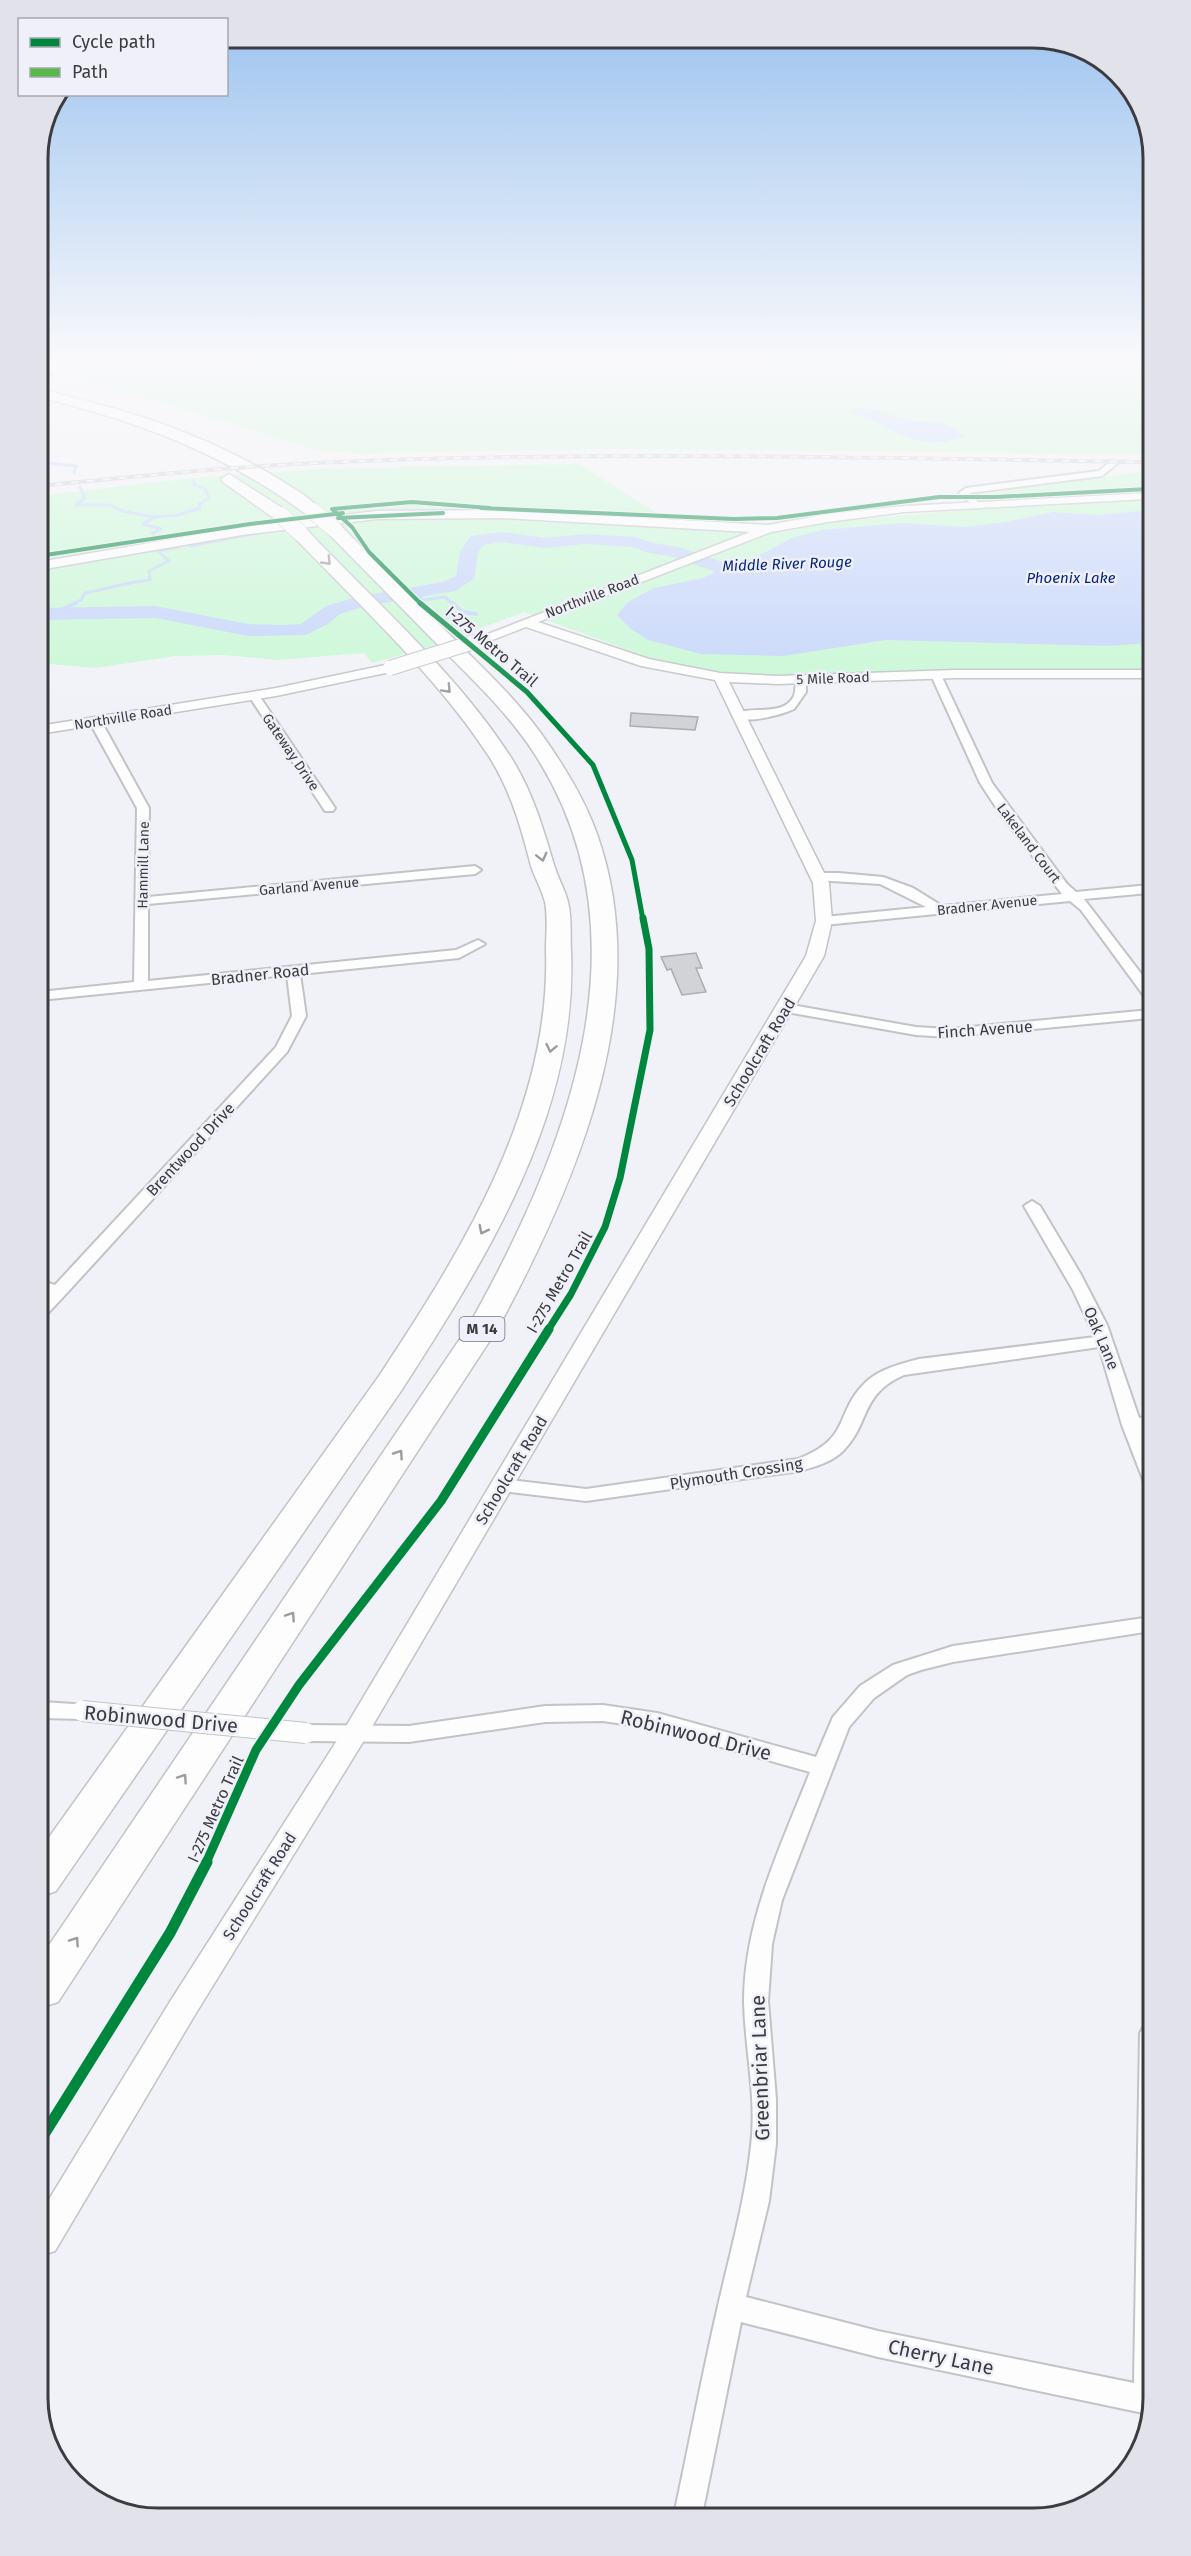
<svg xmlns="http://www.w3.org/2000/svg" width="1191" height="2556" font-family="'Fira Sans',sans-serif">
<rect width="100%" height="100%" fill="#f1f2f7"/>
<!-- green -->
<path fill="#c7f8d4" d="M38 360H1148V454L616 449 361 453 318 451 38 363Z
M579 464 681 528 785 532 831 522 988 508 977 495 1148 471 1149 671 773 676 733 674 664 663 524 612 430 647 372 663 364 653 277 660 225 655 176 656 95 668 39 663V496L191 478 319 469Z"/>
<!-- water -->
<path fill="#c4d5fa" d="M857 408C875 407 886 415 903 419 925 424 946 417 964 436 931 449 908 440 879 424 869 419 857 417 848 410Z
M1148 510 1149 643 1107 646 886 640 783 656 701 654 648 640 631 629 617 615 628 602 654 588 703 578 728 565 745 563 792 538 822 530 902 523 965 527 1005 522 1053 512 1101 515Z"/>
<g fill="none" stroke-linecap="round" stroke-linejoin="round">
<!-- stream-far1 -->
<path stroke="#c4d5fa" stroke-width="3" d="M39 462 76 466 74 473
M80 487 85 498 76 505H110L122 511 154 517 178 515 200 508 199 504 209 498 205 489 194 484V481
M154 517 143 524 161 529 152 533 155 536
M190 546 259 533
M158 551 180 547
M414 593 423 600 445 597 453 604
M72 604 81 600 85 593C107 589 127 582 150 580L149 571 169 561 158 551"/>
<!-- stream -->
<path stroke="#c4d5fa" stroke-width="4" d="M452 603 463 612 476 614
M49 615 76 603"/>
<!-- river -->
<path fill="#c4d5fa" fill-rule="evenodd" d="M502 532 545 538 585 534 635 537 653 543 679 547 723 562 764 560 773 566 764 572 721 574 670 556 649 553 632 547 585 544 545 548 502 542 483 545 478 552 474 579 455 591 366 606 340 614 328 624 306 635 248 636 156 618 39 620V608L156 606 248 624 283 625 301 624 326 606 356 597 443 582 456 576 460 552 471 536Z"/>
</g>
<!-- building -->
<path fill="#d2d3d7" stroke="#acadb1" stroke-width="1.5" d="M631 713 698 717 695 730 630 726Z
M696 953 702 968H696L706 992 682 995 671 969 667 970 661 957Z"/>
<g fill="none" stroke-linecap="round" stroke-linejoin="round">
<!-- minor casing -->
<g stroke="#c2c3c7" stroke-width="4">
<path id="minor" d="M1111 461 1118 463 1102 476 969 493 981 505 976 508 959 493 966 488 1099 471Z
M936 672 941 675 992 783 1067 884 1076 892 1149 885V893L1084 899 1149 984 1150 997 1144 996 1081 910 1070 901 824 925 817 921 824 917 926 907 880 884 815 880 813 877 819 873H839L883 877 913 888 942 906 1062 894 1001 815 980 783 931 675Z
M797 678 806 680V692L794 709C781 715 744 725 733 716 749 703 782 719 794 696 796 690 795 684 797 678Z
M250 694H258L335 808 333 811H325L249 696Z
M95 718 101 721 149 808 148 897 475 866 481 870 475 874 148 904V981L456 950 478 940 485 944 459 958 300 974 306 1016 287 1052 65 1295 47 1314 41 1315V1300L47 1293 41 1291V1281L55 1285 276 1047 292 1016 287 975 40 1000V992L134 982 137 808 89 721Z
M786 1004 916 1027 949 1029 1150 1010V1018L949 1037 916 1035 781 1011 779 1008Z
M1032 1201 1040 1206 1080 1273 1107 1325 1139 1418 1151 1416V1428L1142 1429 1151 1454V1484L1144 1482 1122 1425 1099 1347 904 1375C859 1395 871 1423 843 1451 832 1462 814 1467 800 1471L586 1501 502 1491 495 1490 493 1485 495 1480 502 1479 586 1489 798 1459C853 1438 833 1413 867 1381 882 1368 901 1364 919 1359L1095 1337 1073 1290 1024 1206Z
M1151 1617V1631L953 1662 921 1670 907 1675 874 1698 849 1727 782 1900 772 1944 768 2001 776 2099V2144L769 2201 746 2297 878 2331 1134 2383 1140 2033 1144 2026 1152 2023 1153 2399 1148 2414 878 2357 741 2322 702 2515H674C689 2445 702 2375 718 2306 730 2253 745 2201 751 2146 757 2098 745 2050 744 2002 744 1920 781 1846 810 1772L657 1729 603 1721 545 1722 409 1742 306 1741 299 1739 296 1733 299 1727 306 1725 409 1726 545 1706 603 1705 657 1713 816 1757 833 1717 860 1686 893 1665 953 1646Z
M42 1702 89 1705 92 1711 89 1717 82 1719 42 1718Z"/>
</g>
<!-- tertiary casing -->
<g stroke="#c2c3c7" stroke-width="3">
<path id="tertiary" d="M1148 493V499L904 512 828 522 771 532 538 622 649 659 720 673 778 676 956 670H1149V678H956L778 684 729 682 829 883 832 921 824 956 363 1742 193 2018 55 2251 43 2255V2209L171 2000 345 1728 806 956 816 921 813 883 715 680 641 666 526 627 482 644H472L470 641 750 532 502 518 377 519 242 535 39 570V562L242 527 377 511 502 510 768 525 828 514 904 506Z
M390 664 395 665V671L276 696 39 734V726L276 688Z"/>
</g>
<!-- motorway casing -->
<g stroke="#c2c3c7" stroke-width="3">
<path id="motorway" d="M38 389C122 408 203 433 277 478 291 487 312 498 321 511L313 516 307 515C226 454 136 420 38 397Z
M229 474 287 511 289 515 287 519H275L223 482 221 479Z
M334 524 340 525C378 564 417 602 455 640 485 670 515 698 540 732 563 764 585 799 598 837 655 1002 576 1184 498 1328L58 2002 43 2007V1954L468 1327C565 1154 654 937 534 753 508 713 474 681 440 647 403 609 365 571 328 533L326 529 328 525Z
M300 528 306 529C376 603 457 673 512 759 533 793 543 828 554 865 558 878 565 890 568 902 572 918 570 936 571 952 578 1114 486 1259 401 1391L56 1891 43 1896 42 1847 379 1376C463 1249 551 1108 546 950 546 935 548 917 545 902 542 890 535 878 531 866 521 827 511 792 490 758 438 677 360 606 294 537L291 533 294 529Z"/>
</g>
<!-- minor -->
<use href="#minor" fill="#fdfdfe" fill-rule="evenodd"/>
<!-- tertiary -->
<use href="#tertiary" fill="#fdfdfe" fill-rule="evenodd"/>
<!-- motorway -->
<use href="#motorway" fill="#fdfdfe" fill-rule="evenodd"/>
<!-- rail casing -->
<g stroke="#cccdcd" stroke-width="4">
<path id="rail" d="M39 486C132 477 224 467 317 463 594 450 871 458 1148 462"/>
</g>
<!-- rail -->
<use href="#rail" stroke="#eff0f9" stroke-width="2" stroke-dasharray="8" stroke-linecap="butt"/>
<!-- minor-bridge casing -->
<g stroke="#c2c3c7" stroke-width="22" stroke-linecap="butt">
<path id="minor-bridge" d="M82 1711 306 1733"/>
</g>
<!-- tertiary-bridge casing -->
<g stroke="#c2c3c7" stroke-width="16" stroke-linecap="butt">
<path id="tertiary-bridge" d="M390 668 477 641"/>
</g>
<!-- motorway-bridge casing -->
<g stroke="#c2c3c7" stroke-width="17" stroke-linecap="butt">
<path id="motorway-bridge" d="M313 511 334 529
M281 515 300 533"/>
</g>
<!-- minor-bridge -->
<use href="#minor-bridge" stroke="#fdfdfe" stroke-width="20"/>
<!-- tertiary-bridge -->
<use href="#tertiary-bridge" stroke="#fdfdfe" stroke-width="14"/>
<!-- motorway-bridge -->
<use href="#motorway-bridge" stroke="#fdfdfe" stroke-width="16"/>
<!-- quiet -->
<path stroke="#58b947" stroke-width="3" stroke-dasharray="7 3" stroke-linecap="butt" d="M38 367 53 375"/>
<!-- cycleway-far4 casing -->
<g stroke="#eff0f9" stroke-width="6">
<path id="cycleway-far4" d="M481 508 734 519 777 518 939 497H996L1148 489
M338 518 443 513
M39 556 250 524 343 513
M421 604 369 552 352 527 332 509 412 502 490 508"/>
</g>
<!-- cycleway-far3 casing -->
<g stroke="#eff0f9" stroke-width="8">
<path id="cycleway-far3" d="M420 603 527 692 593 765 632 860 643 920"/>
</g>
<!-- cycleway-far2 casing -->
<g stroke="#eff0f9" stroke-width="10">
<path id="cycleway-far2" d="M548 1330 571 1294 605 1227 620 1178 650 1030 649 949 643 918"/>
</g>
<!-- cycleway-far1 casing -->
<g stroke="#eff0f9" stroke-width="13">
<path id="cycleway-far1" d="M206 1863 256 1750 299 1685 441 1501 549 1329"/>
</g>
<!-- cycleway casing -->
<g stroke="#eff0f9" stroke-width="15">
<path id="cycleway" d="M43 2136 170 1933 207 1862"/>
</g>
<!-- cycleway-far4 -->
<use href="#cycleway-far4" stroke="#00873e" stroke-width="4"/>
<!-- cycleway-far3 -->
<use href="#cycleway-far3" stroke="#00873e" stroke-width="5"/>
<!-- cycleway-far2 -->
<use href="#cycleway-far2" stroke="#00873e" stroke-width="7"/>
<!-- cycleway-far1 -->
<use href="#cycleway-far1" stroke="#00873e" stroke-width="9"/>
<!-- cycleway -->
<use href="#cycleway" stroke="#00873e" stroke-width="11"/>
</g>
<!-- one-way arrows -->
<defs><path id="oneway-chevron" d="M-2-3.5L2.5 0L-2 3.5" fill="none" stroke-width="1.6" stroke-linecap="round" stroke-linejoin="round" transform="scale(1.5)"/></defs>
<g stroke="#9c9c9f">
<use href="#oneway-chevron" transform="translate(327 561) rotate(46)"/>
<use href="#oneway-chevron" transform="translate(447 689) rotate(47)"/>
<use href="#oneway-chevron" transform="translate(542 857) rotate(76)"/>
<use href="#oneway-chevron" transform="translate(551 1048) rotate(102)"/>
<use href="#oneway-chevron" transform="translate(483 1230) rotate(117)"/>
<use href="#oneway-chevron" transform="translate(399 1454) rotate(-56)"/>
<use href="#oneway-chevron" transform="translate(291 1616) rotate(-56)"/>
<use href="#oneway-chevron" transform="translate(183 1778) rotate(-56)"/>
<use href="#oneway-chevron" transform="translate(75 1941) rotate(-56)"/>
</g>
<!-- sky -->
<linearGradient id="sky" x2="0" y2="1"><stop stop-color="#99c1ef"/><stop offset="0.5" stop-color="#f9f9fb"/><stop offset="1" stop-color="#f9f9fb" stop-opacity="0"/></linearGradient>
<rect width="1191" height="718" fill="url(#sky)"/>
<g text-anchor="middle" stroke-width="5" stroke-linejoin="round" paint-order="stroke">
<!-- far-street labels -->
<g font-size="14" fill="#3c3c40" stroke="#eff0f9">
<text transform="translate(592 596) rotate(-21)" y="5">Northville Road</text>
<text transform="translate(833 678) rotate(-2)" y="5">5 Mile Road</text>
<text transform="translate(123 717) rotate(-9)" y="5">Northville Road</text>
<text transform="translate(291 752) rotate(56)" y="5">Gateway Drive</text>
<text transform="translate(1029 843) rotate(53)" y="5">Lakeland Court</text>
<text transform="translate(143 865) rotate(-89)" y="5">Hammill Lane</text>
<text transform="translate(309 886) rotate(-5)" y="5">Garland Avenue</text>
<text transform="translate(987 905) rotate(-6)" y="5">Bradner Avenue</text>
</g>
<!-- far-water labels -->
<g font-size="15" font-style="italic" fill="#052581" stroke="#eff0f9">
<text transform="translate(787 564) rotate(-2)" y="5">Middle River Rouge</text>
<text x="1071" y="583">Phoenix Lake</text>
</g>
<!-- shield labels -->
<rect fill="#eff0f9" stroke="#727278" stroke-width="1.5" x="459.5" y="1317" width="45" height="24" rx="4.5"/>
<g font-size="15" font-weight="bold" fill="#3c3c40">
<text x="482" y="1334">M 14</text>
</g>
<!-- street labels -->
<g font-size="16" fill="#3c3c40" stroke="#eff0f9">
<text transform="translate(492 646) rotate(40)" y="6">I-275 Metro Trail</text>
<text transform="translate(260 974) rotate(-6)" y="6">Bradner Road</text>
<text transform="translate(985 1029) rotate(-4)" y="6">Finch Avenue</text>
<text transform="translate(759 1052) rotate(-59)" y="6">Schoolcraft Road</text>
<text transform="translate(190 1149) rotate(-47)" y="6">Brentwood Drive</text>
<text transform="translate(559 1282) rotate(-60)" y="6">I-275 Metro Trail</text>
<text transform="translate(1102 1338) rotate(67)" y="6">Oak Lane</text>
<text transform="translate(511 1470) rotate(-59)" y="6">Schoolcraft Road</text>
<text transform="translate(736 1473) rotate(-9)" y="6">Plymouth Crossing</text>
<text transform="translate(215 1809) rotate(-66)" y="6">I-275 Metro Trail</text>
<text transform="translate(259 1886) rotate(-58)" y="6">Schoolcraft Road</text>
</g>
<!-- near-street labels -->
<g font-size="20" fill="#3c3c40" stroke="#eff0f9">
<text transform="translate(161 1719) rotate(5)" y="7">Robinwood Drive</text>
<text transform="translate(696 1735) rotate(14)" y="7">Robinwood Drive</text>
<text transform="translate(760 2068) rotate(-92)" y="7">Greenbriar Lane</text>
<text transform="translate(941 2357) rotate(12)" y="7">Cherry Lane</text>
</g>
</g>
<!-- crop -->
<path d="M0 0H1191V2556H0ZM158 48H1033A110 110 0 0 1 1143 158V2398A110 110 0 0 1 1033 2508H158A110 110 0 0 1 48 2398V158A110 110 0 0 1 158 48Z" fill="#e1e2ea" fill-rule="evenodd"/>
<path fill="none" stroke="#3c3c40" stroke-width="3" d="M158 48H1033A110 110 0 0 1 1143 158V2398A110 110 0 0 1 1033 2508H158A110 110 0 0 1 48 2398V158A110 110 0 0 1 158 48Z"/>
<!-- legend -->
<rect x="18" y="18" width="210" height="78" fill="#eff0f9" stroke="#a7a8af" stroke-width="1.5"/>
<rect x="30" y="38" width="30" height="9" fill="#00873e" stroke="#a7a8af" stroke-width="1.5"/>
<text x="72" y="48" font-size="18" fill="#3c3c40">Cycle path</text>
<rect x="30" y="68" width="30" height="9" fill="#58b947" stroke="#a7a8af" stroke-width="1.5"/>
<text x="72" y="78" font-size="18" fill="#3c3c40">Path</text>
</svg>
